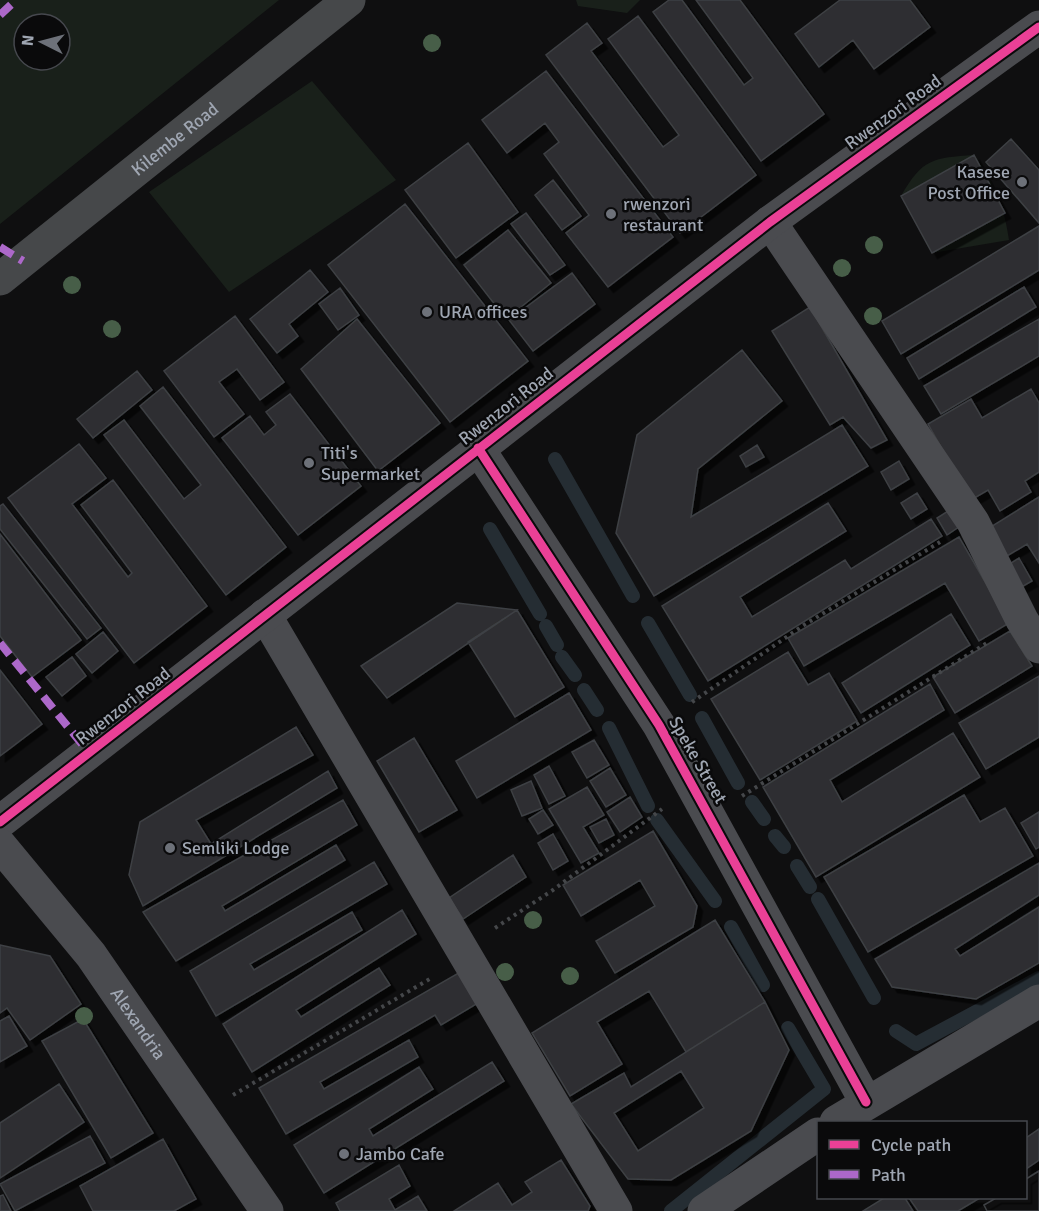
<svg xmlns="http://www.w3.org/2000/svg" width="1039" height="1211" font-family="Signika,sans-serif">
<defs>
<filter id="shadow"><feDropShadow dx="5.5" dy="5.5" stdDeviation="0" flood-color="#0009"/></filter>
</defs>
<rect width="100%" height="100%" fill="#0f0f10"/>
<!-- green -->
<path fill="#19201a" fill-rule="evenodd" d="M0 0H279L0 224ZM24 24H60V60H24Z
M576 0H640L627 13 578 6Z
M312 81 396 180 229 292 149 192Z
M974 155C995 184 1004 205 1009 240L932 253 901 196C923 158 933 158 974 155Z"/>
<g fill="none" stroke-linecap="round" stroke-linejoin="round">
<!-- stream -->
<path stroke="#252d33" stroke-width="14" d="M555 459 633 596
M490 529 540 614
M648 623 690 695
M546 626 557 645
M562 657 575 675
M584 690 597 710
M702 718 738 783
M609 728 648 806
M752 802 764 819
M657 820 715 901
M775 836 784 847
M797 866 810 887
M818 899 874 998
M731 927 763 985
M896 1031 916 1044 1039 978
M671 1211 824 1089 788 1028"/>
</g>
<!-- building -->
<path fill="#2e2e30" stroke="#3e4044" stroke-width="1.5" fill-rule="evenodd" filter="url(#shadow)" d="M669 0H682L744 85 753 78 696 0H740L824 114 761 161 653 12Z
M840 0H910L930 27 874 69 853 40 819 67 795 34Z
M638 16 756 175 680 233 546 55 587 23 602 43 591 51 663 147 679 135 608 39Z
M546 71 673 237 608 287 566 233 589 215 544 154 559 142 545 123 507 153 482 120Z
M1011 139 1039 170V223L986 162Z
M468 143 518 212 456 258 405 190Z
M974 155 1005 213 932 253 901 196Z
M553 180 581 216 562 230 535 195Z
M405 204 528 361 450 422 328 265Z
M526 213 565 265 550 275 511 224Z
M1039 226V270L901 354 882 321Z
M508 230 551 283 506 319 464 265Z
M310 270 328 292 289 324 298 336 277 353 250 319Z
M572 273 595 304 533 351 509 320Z
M1024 287 1036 307 919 379 907 358Z
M340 288 359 315 338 330 319 304Z
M810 307 887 440 871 448 843 417 830 425 772 331Z
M235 316 284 382 260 400 237 369 219 382 244 414 214 437 164 371Z
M357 319 440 423 378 471 301 369Z
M1039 319V356L941 414 924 386Z
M742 350 782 401 698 469 691 517 842 425 868 466 654 596 616 533 637 435Z
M137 371 152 390 93 438 77 419Z
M163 387 286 547 226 595 104 435 124 420 184 499 201 485 140 406Z
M1031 389 1039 403V472L1025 481 1031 492 1000 511 988 490 971 500 928 424 971 399 982 418Z
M290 394 361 486 298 535 222 438 250 416 264 435 276 425 266 412Z
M79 444 106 478 72 504 128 577 132 573 81 505 113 480 207 606 134 663 8 498Z
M757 445 764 457 746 467 740 456Z
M899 461 909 479 891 490 881 472Z
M917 493 927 509 911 519 901 503Z
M1039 497V563L1027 544 1007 556 989 528Z
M828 503 846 531 740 597 752 617 845 560 851 569 931 519 942 536 708 681 662 606Z
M3 504 101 628 87 639 0 529V506Z
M956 506 966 522 947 535 937 518Z
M0 534 81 640 32 677 0 636Z
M959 537 1009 623 979 641 945 583 804 666 788 638Z
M1019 558 1032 581 1018 589 1005 567Z
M457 603 517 610 387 698 361 666Z
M517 610 564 687 515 717 468 642Z
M951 614 970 645 861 713 842 683Z
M1010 631 1032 666 955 713 933 677Z
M103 632 118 651 92 673 76 654Z
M788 652 808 685 829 673 857 721 760 780 711 699Z
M72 657 86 676 62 696 46 677Z
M0 670 42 724 0 756Z
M1039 676V737L986 769 959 723Z
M930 684 944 710 830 780 842 802 953 733 980 777 816 877 763 787Z
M569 693 591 730 477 798 456 761Z
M296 727 313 755 196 820 211 844 328 771 337 788 143 906 129 875 140 822Z
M414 738 457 810 419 832 377 761Z
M594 740 609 765 587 778 572 752Z
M549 766 565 796 549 804 534 775Z
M610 768 626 795 606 807 590 781Z
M531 781 542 808 522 816 511 790Z
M587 787 604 815 583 827 599 853 581 863 549 809Z
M964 795 980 822 1005 808 1033 856 868 952 824 877Z
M630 797 642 817 620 832 607 812Z
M343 800 357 825 222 906 225 911 336 845 345 860 176 961 143 912Z
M543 810 553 825 538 834 529 819Z
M1039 812V847L1036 849 1021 823Z
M606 819 614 835 599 843 590 827Z
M653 831 697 906 693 927 615 973 596 941 655 906 640 880 581 916 563 885Z
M553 834 568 861 553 870 538 843Z
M513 855 526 877 463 919 449 898Z
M374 862 387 884 250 964 254 970 352 912 362 930 216 1016 190 971Z
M1039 863V895L955 949 960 956 1039 907V963L976 999 892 987 875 959Z
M402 910 416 934 296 1010 301 1017 379 968 390 985 252 1072 223 1024Z
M715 920 765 1002 686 1052 649 991 597 1022 622 1064 570 1096 532 1033Z
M0 945 50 956 81 1004 30 1040 7 1008 0 1013Z
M462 971 478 1003 441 1025 435 1015 320 1082 324 1089 409 1040 418 1057 286 1134 259 1088Z
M765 1002 789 1050 751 1131 671 1180 628 1179 571 1104 624 1073 631 1087ZM681 1071 704 1108 638 1151 614 1113Z
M9 1016 27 1046 0 1062V1021Z
M83 1019 153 1133 111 1158 42 1041Z
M492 1062 504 1081 324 1193 294 1145 419 1067 433 1089 369 1129 373 1136Z
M59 1084 84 1122 0 1178V1123Z
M1039 1129V1160L1026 1169V1138Z
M90 1136 105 1163 15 1211 0 1184Z
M163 1139 196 1199 174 1211H93L80 1186Z
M561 1160 590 1206 588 1211H454L498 1183 512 1205 532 1192 525 1182Z
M399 1165 410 1186 389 1199 395 1210 418 1196 427 1211H340L336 1203Z
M1039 1171V1211H987L984 1205 996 1198H1026V1179Z
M1039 1171V1211H987L984 1205 996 1198H1026V1179Z
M3 1195 11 1211H0V1196Z
M884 1198H905L913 1211H863Z
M909 1198H980L958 1211H918Z"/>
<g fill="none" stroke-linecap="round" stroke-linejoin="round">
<!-- path -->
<path stroke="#45474a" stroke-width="4" stroke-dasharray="3 4.5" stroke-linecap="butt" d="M692 702 804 625 940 542
M742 796 990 641
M495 928 553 890 662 809
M233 1095 433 977"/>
<!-- minor -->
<g stroke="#4a4b4f" stroke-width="33">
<path d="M770 222 973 522 1022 620 1039 647"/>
<path d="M478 448 659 725 866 1102"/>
<path d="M265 615 616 1211"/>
<path d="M0 822 770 222 1039 27"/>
<path id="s1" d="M0 845 91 955 267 1211"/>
<path d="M836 1122 1039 1001"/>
<path d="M704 1211 818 1134"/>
</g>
<!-- primary -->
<path stroke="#46484a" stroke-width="33" id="s2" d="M0 279 349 0"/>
<!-- quiet -->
<path stroke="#ac68c9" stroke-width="8" stroke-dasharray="15 8" stroke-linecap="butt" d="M0 15 16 0
M0 247 23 261
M0 643 90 754"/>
<!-- cycleway casing -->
<g stroke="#0a0a0b" stroke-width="13">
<path id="cycleway" d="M478 448 659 725 866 1102
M0 822 770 222 1039 27"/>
</g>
<!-- cycleway -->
<use href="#cycleway" stroke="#ea4096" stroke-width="9"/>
</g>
<!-- trees -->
<g fill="#475e48">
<circle cx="432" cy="43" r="9"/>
<circle cx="874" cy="245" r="9"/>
<circle cx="842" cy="268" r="9"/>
<circle cx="72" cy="285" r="9"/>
<circle cx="873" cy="316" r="9"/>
<circle cx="112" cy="329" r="9"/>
<circle cx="533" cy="920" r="9"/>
<circle cx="505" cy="972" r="9"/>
<circle cx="570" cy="976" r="9"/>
<circle cx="84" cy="1016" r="9"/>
</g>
<!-- markers -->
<g fill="#6d7179" stroke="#0a0a0b" stroke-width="2">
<circle cx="1022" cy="182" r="6"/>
<circle cx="611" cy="214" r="6"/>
<circle cx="427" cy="312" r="6"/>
<circle cx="309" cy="463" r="6"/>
<circle cx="170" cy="848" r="6"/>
<circle cx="344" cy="1154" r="6"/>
</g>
<g text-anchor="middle" stroke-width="5" stroke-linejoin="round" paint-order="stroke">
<!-- street labels -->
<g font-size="18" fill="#9fa6b2" stroke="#0a0a0b">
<text transform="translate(893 112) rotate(-36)" y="6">Rwenzori Road</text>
<text dy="6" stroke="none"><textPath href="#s2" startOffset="224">Kilembe Road</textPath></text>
<text transform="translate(506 406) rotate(-38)" y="6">Rwenzori Road</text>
<text transform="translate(123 706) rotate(-38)" y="6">Rwenzori Road</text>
<text transform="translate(698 760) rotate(60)" y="6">Speke Street</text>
<text dy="6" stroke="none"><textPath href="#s1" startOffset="226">Alexandria</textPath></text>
</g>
<!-- poi labels -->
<g font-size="18" fill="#9fa6b2" stroke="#0a0a0b" text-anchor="start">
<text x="1010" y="178" text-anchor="end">Kasese<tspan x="1010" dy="21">Post Office</tspan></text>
<text x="623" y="210">rwenzori<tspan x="623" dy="21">restaurant</tspan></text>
<text x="439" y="318">URA offices</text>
<text x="321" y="459">Titi's<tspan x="321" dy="21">Supermarket</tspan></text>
<text x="182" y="854">Semliki Lodge</text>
<text x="356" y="1160">Jambo Cafe</text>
</g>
</g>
<!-- legend -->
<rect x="817" y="1121" width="210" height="78" fill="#0a0a0b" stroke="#46484e" stroke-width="1.5"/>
<rect x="829" y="1140" width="30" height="9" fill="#ea4096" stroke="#46484e" stroke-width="1.5"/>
<text x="871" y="1151" font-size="18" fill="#9fa6b2">Cycle path</text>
<rect x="829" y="1170" width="30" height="9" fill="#ac68c9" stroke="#46484e" stroke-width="1.5"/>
<text x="871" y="1181" font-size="18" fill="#9fa6b2">Path</text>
<!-- north arrow -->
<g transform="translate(42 42) rotate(276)"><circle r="28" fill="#0a0a0b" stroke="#46484e" stroke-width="1.5"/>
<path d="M0-4.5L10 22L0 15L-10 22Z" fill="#6d7179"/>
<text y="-9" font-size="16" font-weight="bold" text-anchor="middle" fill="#9fa6b2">N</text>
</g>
</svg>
